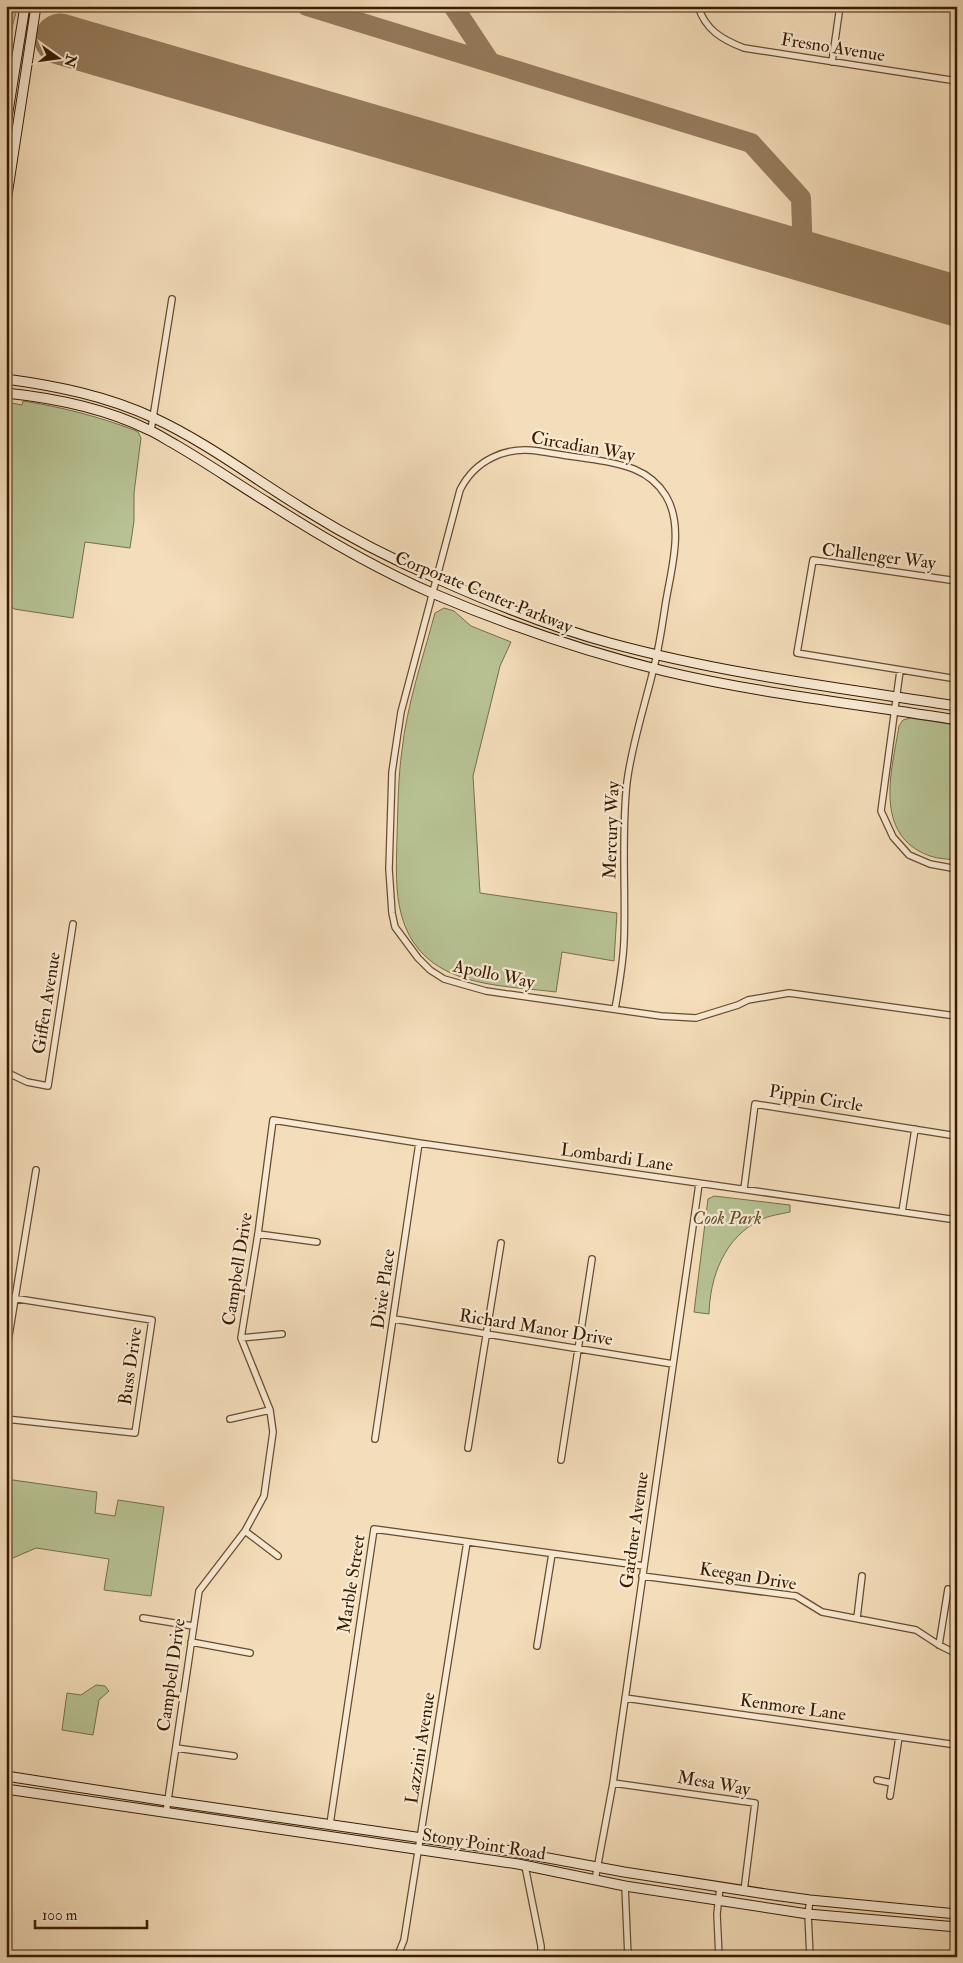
<svg xmlns="http://www.w3.org/2000/svg" width="963" height="1963" font-family="'IM FELL Double Pica',serif">
<rect width="100%" height="100%" fill="#f4ddba"/>
<filter id="stains"><feTurbulence type="fractalNoise" baseFrequency=".004" numOctaves="4"/><feColorMatrix values="0 0 0 0 .2 0 0 0 0 .09 0 0 0 0 .02 0 0 0 .5 -.17"/></filter>
<radialGradient id="worn" r=".72"><stop offset=".6" stop-color="#630" stop-opacity="0"/><stop offset="1" stop-color="#630" stop-opacity=".3"/></radialGradient>
<!-- green -->
<path fill="#b7c293" stroke="#776e4a" d="M6 6H18C15 16 12 25 11 35 9 47 14 61 6 71Z
M23 401C61 407 97 416 134 430L138 432 141 438 134 493V521L130 548 85 542 73 618 14 609 8 602 11 578 6 577V402L11 405 12 403 22 405Z
M444 608 454 611 471 626 511 642 500 666 473 776 480 893 617 913 614 961 562 952 556 992C517 987 465 987 432 962 392 931 396 882 397 837 398 808 398 778 402 750 407 704 423 658 435 613Z
M910 718 957 725V860C948 859 938 859 930 856 872 835 892 770 899 726L903 720Z
M714 1196 790 1205V1212C780 1214 768 1216 760 1220 724 1238 710 1277 709 1314L694 1312 708 1199Z
M6 1479 97 1492 95 1513 115 1516 118 1500 164 1507 151 1596 104 1590 109 1559 36 1548 6 1561Z
M96 1685 105 1686 109 1691 99 1700 93 1735 62 1730 67 1693 81 1695Z"/>
<g fill="none" stroke-linecap="round" stroke-linejoin="round">
<!-- taxiway -->
<path stroke="#967c5d" stroke-width="20" d="M307 6 751 143 801 198 803 256
M453 6 490 62"/>
<!-- runway -->
<path stroke="#967c5d" stroke-width="51" d="M60 39 957 301"/>
<!-- street casing -->
<g stroke="#664c2e" stroke-width="8">
<path id="street" d="M698 6C705 30 723 40 744 48L957 81
M832 62 840 6
M151 430 172 299
M957 581 813 560 797 653 957 679
M900 671 881 811 893 837 909 855 930 864 957 869
M615 1009C619 987 623 964 624 941 626 888 621 835 627 782 632 743 645 705 654 667 659 648 662 627 665 607 670 573 685 528 666 496 649 468 621 464 591 459 573 457 556 454 538 451 506 446 475 460 460 490L401 712 392 772 389 869 392 913 395 927 418 958 430 970 444 979 486 991 661 1016 696 1018 738 1005 748 1000 789 993 956 1016 957 1013
M6 1072 27 1082 48 1086 73 924
M744 1189 755 1104 957 1136
M902 1212 915 1129
M258 1234 317 1242
M6 1297 152 1320 135 1433 6 1419
M394 1319 673 1364
M241 1338 282 1334
M6 1354 36 1170
M230 1419 270 1410
M375 1439 419 1143
M468 1448 501 1243
M561 1460 592 1259
M245 1531 278 1556
M642 1576 796 1596 822 1612 916 1630 939 1645 957 1654
M143 1618 193 1626
M857 1618 862 1576
M191 1642 250 1653
M939 1645 948 1589
M537 1646 552 1554
M625 1698 957 1745
M176 1748 234 1756
M877 1780 892 1783
M613 1783 755 1803 744 1891
M890 1796 899 1737
M166 1813 199 1591 245 1531 264 1496 273 1432 270 1410 241 1338 258 1234 273 1120 419 1143 957 1220
M330 1824 374 1529 644 1566
M525 1866 541 1946V1957
M595 1880 613 1783 699 1184
M625 1886 628 1957
M397 1957 404 1940 467 1542
M719 1957 717 1914 720 1887
M810 1957 808 1914 810 1900"/>
</g>
<!-- secondary casing -->
<g stroke="#371b00" stroke-width="11">
<path id="secondary" d="M6 124 25 6
M6 202 36 6
M6 379C57 386 107 396 154 418 206 442 253 478 302 508 345 535 391 559 438 579 494 604 551 627 610 643 724 674 840 688 957 706
M6 393C54 398 105 408 149 430 158 434 167 440 176 445 207 463 236 483 267 502 320 536 374 568 432 593 507 625 586 652 664 671 761 694 859 704 957 720
M6 1776 167 1801 505 1850 624 1872 766 1894 810 1900 957 1914
M6 1789 518 1864 625 1886 808 1914 957 1927"/>
</g>
<!-- street -->
<use href="#street" stroke="#f8e9d2" stroke-width="5.5"/>
<!-- secondary -->
<use href="#secondary" stroke="#f8e9d2" stroke-width="9"/>
</g>
<g text-anchor="middle" stroke-width="4.5" stroke-linejoin="round" paint-order="stroke">
<!-- street labels -->
<g font-size="18" fill="#371b00" stroke="#f8e9d2">
<text transform="translate(833 47) rotate(9)" y="6">Fresno Avenue</text>
<text transform="translate(583 446) rotate(10)" y="6">Circadian Way</text>
<text transform="translate(879 556) rotate(7)" y="6">Challenger Way</text>
<text transform="translate(484 592) rotate(22)" y="6">Corporate Center Parkway</text>
<text transform="translate(611 830) rotate(-88)" y="6">Mercury Way</text>
<text transform="translate(494 974) rotate(12)" y="6">Apollo Way</text>
<text transform="translate(46 1003) rotate(-81)" y="6">Giffen Avenue</text>
<text transform="translate(816 1098) rotate(9)" y="6">Pippin Circle</text>
<text transform="translate(617 1157) rotate(8)" y="6">Lombardi Lane</text>
<text transform="translate(237 1269) rotate(-81)" y="6">Campbell Drive</text>
<text transform="translate(383 1289) rotate(-82)" y="6">Dixie Place</text>
<text transform="translate(536 1327) rotate(9)" y="6">Richard Manor Drive</text>
<text transform="translate(130 1366) rotate(-82)" y="6">Buss Drive</text>
<text transform="translate(634 1530) rotate(-82)" y="6">Gardner Avenue</text>
<text transform="translate(748 1576) rotate(9)" y="6">Keegan Drive</text>
<text transform="translate(351 1584) rotate(-81)" y="6">Marble Street</text>
<text transform="translate(171 1675) rotate(-82)" y="6">Campbell Drive</text>
<text transform="translate(793 1707) rotate(8)" y="6">Kenmore Lane</text>
<text transform="translate(420 1748) rotate(-81)" y="6">Lazzini Avenue</text>
<text transform="translate(714 1783) rotate(10)" y="6">Mesa Way</text>
<text transform="translate(484 1844) rotate(9)" y="6">Stony Point Road</text>
</g>
<!-- park labels -->
<g font-size="18" font-style="italic" fill="#5d4d2c" stroke="#f8e9d2">
<text x="727" y="1224">Cook Park</text>
</g>
</g>
<!-- margin -->
<rect width="963" height="1963" fill="none" stroke="#f4ddba" stroke-width="25"/>
<rect x="8" y="8" width="948" height="1948" fill="none" stroke="#371b00" stroke-width="2.5"/>
<rect x="12" y="12" width="938" height="1938" fill="none" stroke="#371b00"/>
<!-- north arrow -->
<g transform="translate(58 58) rotate(104)" stroke="#f8e9d2" stroke-width="4" paint-order="stroke">
<path d="M0-4L9 19L0 12L-9 19Z" fill="#371b00"/>
<text y="-8" font-size="14" font-weight="bold" text-anchor="middle" fill="#371b00">N</text>
</g>
<!-- scale -->
<path d="M35 1920v8h112v-8" fill="none" stroke="#371b00" stroke-width="2.5"/>
<text x="42" y="1920" font-size="15" fill="#371b00" stroke="#f8e9d2" stroke-width="4" paint-order="stroke">100 m</text>
<rect width="100%" height="100%" filter="url(#stains)"/>
<rect width="100%" height="100%" fill="url(#worn)"/>
</svg>
